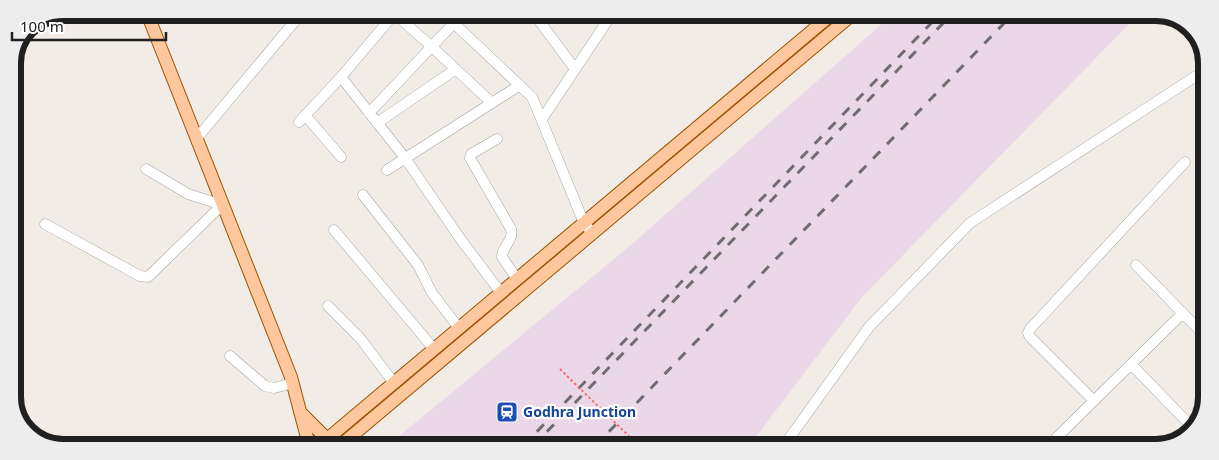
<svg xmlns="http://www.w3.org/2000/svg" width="1219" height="460" font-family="'Noto Sans',sans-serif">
<rect width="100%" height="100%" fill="#f1ece6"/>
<!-- industrial -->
<path fill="#ead8e9" d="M892 15H1138L862 297 749 446H387L631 245Z"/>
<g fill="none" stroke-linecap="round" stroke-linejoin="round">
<!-- minor casing -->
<g stroke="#a4a4a4" stroke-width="11">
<path id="minor" d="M443 13 532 97 584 223 593 234
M395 14 432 47 492 103
M534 14 575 69
M341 77 405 158 459 237 501 293
M369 113 454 23
M305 115 341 157
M542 119 612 14
M299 122 341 77 395 13
M377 123 456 69
M197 138 300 15
M497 139 471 154 470 158 511 229C514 241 502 246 502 257L517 279
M387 170 520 85
M363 195 410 255 418 265 432 293 459 328
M45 224 140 276 148 277 222 205 188 194 146 169
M334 230 434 349
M1136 265 1204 335
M328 306 360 338 394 383
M230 356 265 386 274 388 293 383
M1131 364 1191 426
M1094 401 1030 337 1028 333 1030 329 1185 162
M1181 440 1204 410
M783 447 869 327 970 223 1196 76
M1047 447 1183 313"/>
</g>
<!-- major casing -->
<g stroke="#9b5300" stroke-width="14">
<path id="major" d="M147 13 291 377 309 445
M300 412 327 439 331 445
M320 445 832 14
M341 445 853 14"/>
</g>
<!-- minor -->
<use href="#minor" stroke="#fff" stroke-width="10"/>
<!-- major -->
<use href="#major" stroke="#fec79d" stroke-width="12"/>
<!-- rail -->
<path stroke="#6e6e6e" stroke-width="3" stroke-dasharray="10 10" stroke-linecap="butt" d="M523 446 939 15
M533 446 951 15
M595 446 1012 15"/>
<!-- path-bridge -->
<path stroke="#fd6a6f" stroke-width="2" stroke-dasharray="2.5 2.5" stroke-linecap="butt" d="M560 369 639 446"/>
</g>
<!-- icons -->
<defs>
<g id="station-square" transform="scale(1.125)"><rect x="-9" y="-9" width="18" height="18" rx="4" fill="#1a4fb4" stroke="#fff"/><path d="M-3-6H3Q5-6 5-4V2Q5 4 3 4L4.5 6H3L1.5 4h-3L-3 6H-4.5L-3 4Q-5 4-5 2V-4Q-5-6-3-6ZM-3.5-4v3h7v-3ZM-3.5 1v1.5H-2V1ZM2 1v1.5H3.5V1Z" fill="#fff"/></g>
</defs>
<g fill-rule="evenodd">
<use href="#station-square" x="507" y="412"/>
</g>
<g text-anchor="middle" stroke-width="4.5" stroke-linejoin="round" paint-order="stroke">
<!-- transit labels -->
<g font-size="14" font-weight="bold" fill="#164399" stroke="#fff" text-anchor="start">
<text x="523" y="417">Godhra Junction</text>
</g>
</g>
<!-- crop -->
<path d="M0 0H1219V460H0ZM63 21H1156A42 42 0 0 1 1198 63V397A42 42 0 0 1 1156 439H63A42 42 0 0 1 21 397V63A42 42 0 0 1 63 21Z" fill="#ededed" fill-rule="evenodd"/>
<path fill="none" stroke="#202020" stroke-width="6" d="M63 21H1156A42 42 0 0 1 1198 63V397A42 42 0 0 1 1156 439H63A42 42 0 0 1 21 397V63A42 42 0 0 1 63 21Z"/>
<!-- scale -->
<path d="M12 32v8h154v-8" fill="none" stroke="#202020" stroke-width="2.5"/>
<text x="20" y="32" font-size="15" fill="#202020" stroke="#ffffff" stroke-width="4" paint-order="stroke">100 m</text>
</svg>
